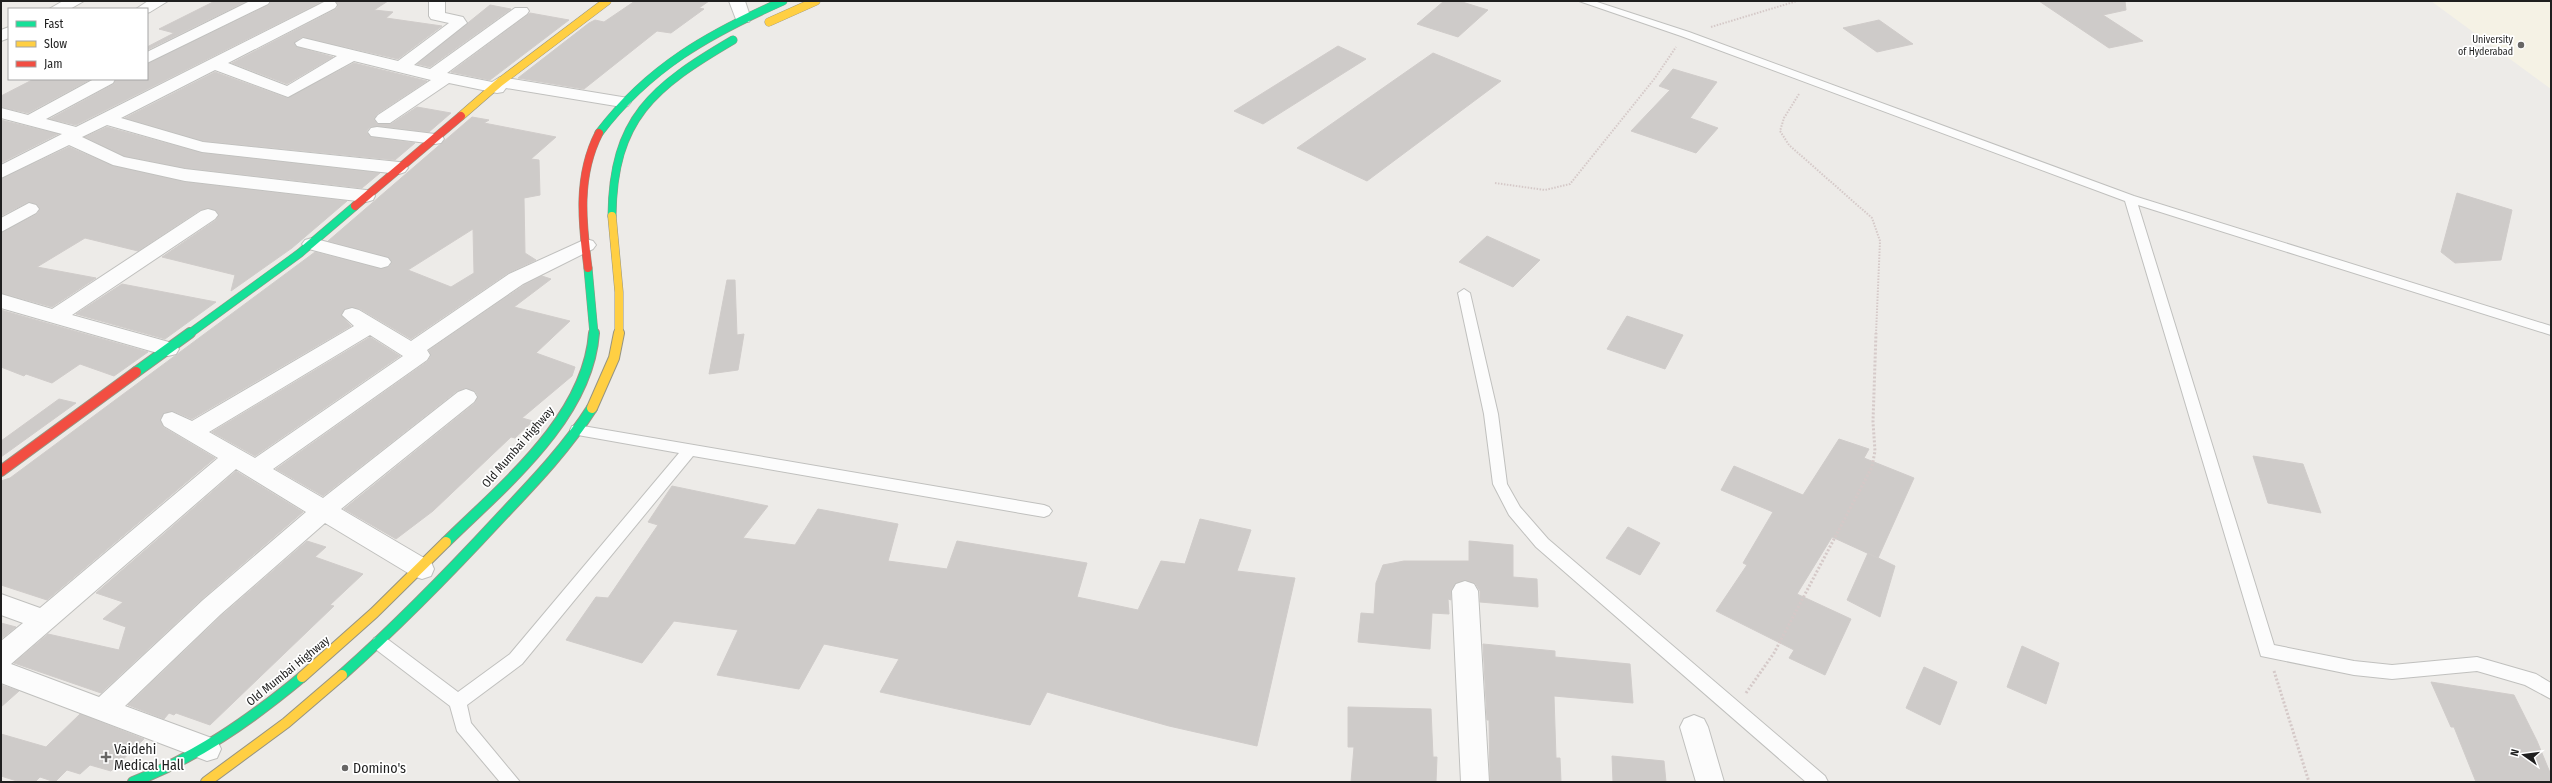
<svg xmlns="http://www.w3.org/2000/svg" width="2552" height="783" font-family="'Fira Sans Condensed',sans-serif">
<rect width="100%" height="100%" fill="#edebe8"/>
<!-- education -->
<path fill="#f5f2e5" d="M2431 1H2551V89Z"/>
<!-- building -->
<path fill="#cecbc9" stroke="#d0ccca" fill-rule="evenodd" d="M215 1H247L147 50V47L174 33 159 29Z
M271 1H323L76 125 50 119 114 84 116 79H147V64L269 5Z
M336 1H388L374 10 393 12 386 18 442 26 398 59 302 37 294 43 297 47 333 57 287 84 232 63 336 9 338 6Z
M635 1H709L699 8 704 9 671 33 657 31 584 89 518 78 589 23 595 20 604 22Z
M1444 1H1459L1488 10 1458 37 1417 24Z
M2039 1H2125L2126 10 2103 15 2143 41 2109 48Z
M490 5 511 9 430 67 417 64Z
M530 13 569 20 490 80 451 72Z
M1879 20 1913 44 1877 52 1843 28Z
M1338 46 1366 59 1263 124 1234 111Z
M1433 53 1501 81 1367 181 1297 148Z
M354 63 427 81 377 114 374 119 377 124H391L417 107 451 113 429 132 377 126 370 127 366 132 371 137 415 143 395 160 203 141 125 118 215 72 287 98Z
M1673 69 1717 82 1690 118 1718 128 1696 153 1631 131 1670 90 1659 86Z
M34 79H91L28 113 1 107V96Z
M472 117 489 120 484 123 556 137 531 159 539 160 540 195 524 198 525 253 536 260 508 273 411 339 360 309 352 307 345 309 341 315 351 326 192 419 173 411 164 413 160 419 163 427 215 458 47 600 1 585V481L10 478 315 252 381 269 389 267 392 262 388 257 328 241ZM473 229 474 273 451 287 408 270Z
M1 120 58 134 1 163Z
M107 127 202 153 380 173 362 188 185 168 124 156 85 137Z
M69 147 113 166 185 182 347 201 292 248 231 291 235 275 162 257 216 220 219 214 215 210 208 208 200 210 138 251 85 238 37 267 96 278 52 307 1 293V233L37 214 40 209 36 204 28 202 1 216V179Z
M2457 193 2512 210 2501 260 2455 263 2441 252Z
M1487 236 1540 260 1513 287 1459 262Z
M542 276 551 279 514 307 570 321 536 353 575 367 572 376 522 418 533 421 515 438 511 437 433 511 396 539 344 509 475 403 478 396 475 391 465 388 457 391 323 496 276 469 428 361 431 356 429 350 524 285Z
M727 280H735L737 335 744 334 738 370 709 374Z
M122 284 216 302 165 339 76 314Z
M1 310 148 352 114 376 80 364 52 383 26 374 24 376 1 367Z
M1627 316 1683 335 1665 369 1607 349Z
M370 337 400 356 255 456 212 432Z
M59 399 76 403 1 457V441Z
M1839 439 1869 449 1864 458 1914 478 1878 558 1832 537 1797 594 1851 619 1825 675 1789 658 1794 650 1716 611 1747 565 1743 563 1773 512 1721 490 1734 466 1803 495Z
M2253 456 2303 464 2321 513 2268 503Z
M236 471 303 512 202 599 101 693 14 663 48 634 119 650 126 627 103 619 123 602 96 593Z
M672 486 768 506 743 538 795 545 818 509 898 524 888 561 947 569 957 541 1087 563 1077 597 1138 610 1161 561 1185 564 1200 519 1251 530 1237 571 1295 578 1257 746 1169 726 1047 692 1030 725 880 692 899 659 824 644 799 689 717 675 738 630 674 621 642 663 566 640 596 597 608 598 658 525 648 522Z
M1628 527 1660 543 1640 575 1606 558Z
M307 541 326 547 315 557 363 574 330 605 334 606 210 725 176 713 174 715 169 713 164 719 128 705 222 615Z
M1469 541 1513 545V577L1537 579 1538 607 1480 602V591L1475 583 1465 580 1456 583 1451 590V600L1448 599 1449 614 1432 613 1430 649 1358 642 1361 613 1374 614 1376 583 1383 565 1404 561H1469Z
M1868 553 1895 566 1880 617 1847 600Z
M1 623 16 627 1 639Z
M1483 644 1555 651V657L1630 664 1633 703 1554 696 1556 758H1560L1561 782H1490L1489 720H1487Z
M2022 646 2059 663 2046 704 2007 687Z
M1924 667 1957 682 1940 725 1906 708Z
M2431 682 2514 695 2537 741 2551 775V782H2476L2454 727H2451Z
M1 685 19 691 1 707Z
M1348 707 1431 709 1433 757H1437L1436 782H1351L1354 747H1348Z
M80 714 144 739 111 771 90 765 80 774 67 770 55 782 40 777 35 782H20L1 776V734L46 747Z
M1612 756 1664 761 1666 782H1613Z"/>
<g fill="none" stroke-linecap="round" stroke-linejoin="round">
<!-- lane casing -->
<g stroke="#c0c0be" stroke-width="2">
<path id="lane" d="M1579 1H1594L1689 32 2134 196 2551 326V335L2138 205 2274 645 2354 661 2392 665 2477 657 2536 674 2551 683V699L2525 685 2477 671 2392 679 2354 675 2261 656 2125 201 1681 36Z
M1464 289 1470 293 1498 414 1507 484 1520 507 1548 539 1825 776 1828 782H1806L1536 547 1509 515 1493 484 1484 414 1458 293Z
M577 425 1044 505 1049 507 1052 511 1049 515 1044 517 693 456 522 664 467 705 471 723 520 782H500L457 731 450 706 374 648 372 643 374 638 380 636 386 638 458 692 510 654 679 453 572 434 570 430 572 426Z"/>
</g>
<!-- street casing -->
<g stroke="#c0c0be" stroke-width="2">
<path id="street" d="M63 1H84L70 9H49Z
M148 1H168L150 12 147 13V9H136Z
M250 1H270L268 4 147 63V52Z
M326 1 335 2 337 5 335 8 228 63 287 86 337 56 297 46 295 43 303 38 398 61 449 23 431 19 429 16V1H445V13L463 17 467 23 414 65 430 69 515 8H527L529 11 527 14 447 73 492 82 500 77 622 97 628 98 631 102 628 106 622 107 506 88 503 92 497 93 449 83 390 123H378L375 119 378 115 431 80 354 61 288 97 215 70 121 118 203 142 399 162 405 164 408 168 405 172 399 174 202 152 107 125 82 137 124 157 185 169 366 190 373 192 375 196 373 200 366 202 185 181 113 165 69 145 1 178V165L62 134 1 118V108L28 115 94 79H115L113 83 46 119 76 127Z
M729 1H745L751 19 749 22H737Z
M9 27V38L1 41V30Z
M377 127 435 134 441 135 444 139 441 143 435 144 371 136 368 132 371 128Z
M29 203 36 205 39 209 36 213 1 232V218Z
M208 209 215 211 218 215 215 219 72 315 176 344 179 349 176 354 168 356 1 308V294L52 309 201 211Z
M312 238 388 258 391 262 388 266 381 268 305 248 302 244 305 240Z
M586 239 593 241 596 245 593 249 523 284 427 350 430 355 427 360 273 469 323 498 458 392 466 389 474 392 477 397 474 402 341 509 431 562 434 569 431 576 422 579 413 576 325 523 221 614 125 706 217 740 221 749 217 758 207 761 1 683V641L23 623 1 615V594L40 608 218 458 164 426 161 420 164 414 172 412 192 421 354 326 342 315 345 310 352 308 359 310 411 341 509 274ZM370 335 403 356 255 458 209 432ZM236 469 306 512 203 600 99 697 11 664Z
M1465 581 1474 584 1478 591 1489 782H1461L1452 591 1456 584Z
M1694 715 1704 719 1708 727 1724 782H1696L1680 727 1684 719Z"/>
</g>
<!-- fast-far1 casing -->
<g stroke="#969482" stroke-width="9">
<path id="fast-far1" d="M599 133C649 67 709 34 783 1
M612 216C613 118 653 87 733 40
M588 268 594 334
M189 334 300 253 355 206"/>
</g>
<!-- fast casing -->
<g stroke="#969482" stroke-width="12">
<path id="fast" d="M136 372 190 333
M446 542C503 486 588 418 594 333
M342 675C397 626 449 573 499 519 532 484 566 449 592 408
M133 782C197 757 249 721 302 677"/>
</g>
<!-- slow-far1 casing -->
<g stroke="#969482" stroke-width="9">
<path id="slow-far1" d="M769 22 816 1
M461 116 500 82 607 1
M612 216 619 292V334"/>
</g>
<!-- slow casing -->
<g stroke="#969482" stroke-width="12">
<path id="slow" d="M592 408 614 358 619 333
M302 677 374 613 446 542
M206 782 286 723 342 675"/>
</g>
<!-- jam-far1 casing -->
<g stroke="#969482" stroke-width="9">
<path id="jam-far1" d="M355 206 461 116
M588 268C582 222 577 176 599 133"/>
</g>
<!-- jam casing -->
<g stroke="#969482" stroke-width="12">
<path id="jam" d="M1 471 136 372"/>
</g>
<!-- path-far1 -->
<path stroke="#d5c9c8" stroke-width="2" stroke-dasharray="1.5 1.5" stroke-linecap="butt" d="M1711 27 1797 1
M1799 94 1784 118 1780 131 1789 145 1872 218 1880 241 1876 334
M1495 183 1545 190 1570 184 1655 78 1676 47"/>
<!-- path -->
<path stroke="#d5c9c8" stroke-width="3" stroke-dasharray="2 2" stroke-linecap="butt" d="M2274 671 2309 782
M1746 693 1774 653 1872 467 1875 451 1873 422 1876 333"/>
<!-- lane -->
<use href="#lane" fill="#fcfcfc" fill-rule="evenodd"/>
<!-- street -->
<use href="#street" fill="#fcfcfc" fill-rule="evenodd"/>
<!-- fast-far1 -->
<use href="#fast-far1" stroke="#16e098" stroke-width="8"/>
<!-- fast -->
<use href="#fast" stroke="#16e098" stroke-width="10"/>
<!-- slow-far1 -->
<use href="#slow-far1" stroke="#ffcf43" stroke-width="8"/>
<!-- slow -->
<use href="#slow" stroke="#ffcf43" stroke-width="10"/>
<!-- jam-far1 -->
<use href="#jam-far1" stroke="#f24e42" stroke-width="8"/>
<!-- jam -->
<use href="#jam" stroke="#f24e42" stroke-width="10"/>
</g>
<!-- markers -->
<g fill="#676665" stroke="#fff" stroke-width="1.5">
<circle cx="2521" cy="45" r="4"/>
<path d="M104 751h4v4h4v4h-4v4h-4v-4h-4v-4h4z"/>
<circle cx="345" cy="768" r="4"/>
</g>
<g text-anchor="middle" stroke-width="3.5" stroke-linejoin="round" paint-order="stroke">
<!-- far-poi labels -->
<g font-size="10" fill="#1f1f1f" stroke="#fff" text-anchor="end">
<text x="2513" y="43">University<tspan x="2513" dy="12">of Hyderabad</tspan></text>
</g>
<!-- street labels -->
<g font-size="12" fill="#1f1f1f" stroke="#fff">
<text transform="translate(518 447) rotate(-49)" y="4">Old Mumbai Highway</text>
<text transform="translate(288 671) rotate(-39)" y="4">Old Mumbai Highway</text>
</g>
<!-- near-poi labels -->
<g font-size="14" fill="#1f1f1f" stroke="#fff" text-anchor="start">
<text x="114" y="754">Vaidehi<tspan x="114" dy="16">Medical Hall</tspan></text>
<text x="353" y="773">Domino's</text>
</g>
</g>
<!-- border -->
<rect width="2552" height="783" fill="none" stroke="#1f1f1f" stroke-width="4"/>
<!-- legend -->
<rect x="8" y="8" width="140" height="72" fill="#ffffff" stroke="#a5a5a5"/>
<rect x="16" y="21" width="20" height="6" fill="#16e098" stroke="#a5a5a5"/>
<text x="44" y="28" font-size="12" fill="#1f1f1f">Fast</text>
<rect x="16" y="41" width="20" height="6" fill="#ffcf43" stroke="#a5a5a5"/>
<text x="44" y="48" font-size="12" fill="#1f1f1f">Slow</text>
<rect x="16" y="61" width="20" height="6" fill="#f24e42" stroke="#a5a5a5"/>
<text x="44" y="68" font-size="12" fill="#1f1f1f">Jam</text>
<!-- north arrow -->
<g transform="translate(2524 755) rotate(284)" stroke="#ffffff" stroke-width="3" paint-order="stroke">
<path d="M0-3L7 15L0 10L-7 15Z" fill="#1f1f1f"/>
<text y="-6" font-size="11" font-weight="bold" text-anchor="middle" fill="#1f1f1f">N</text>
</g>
</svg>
